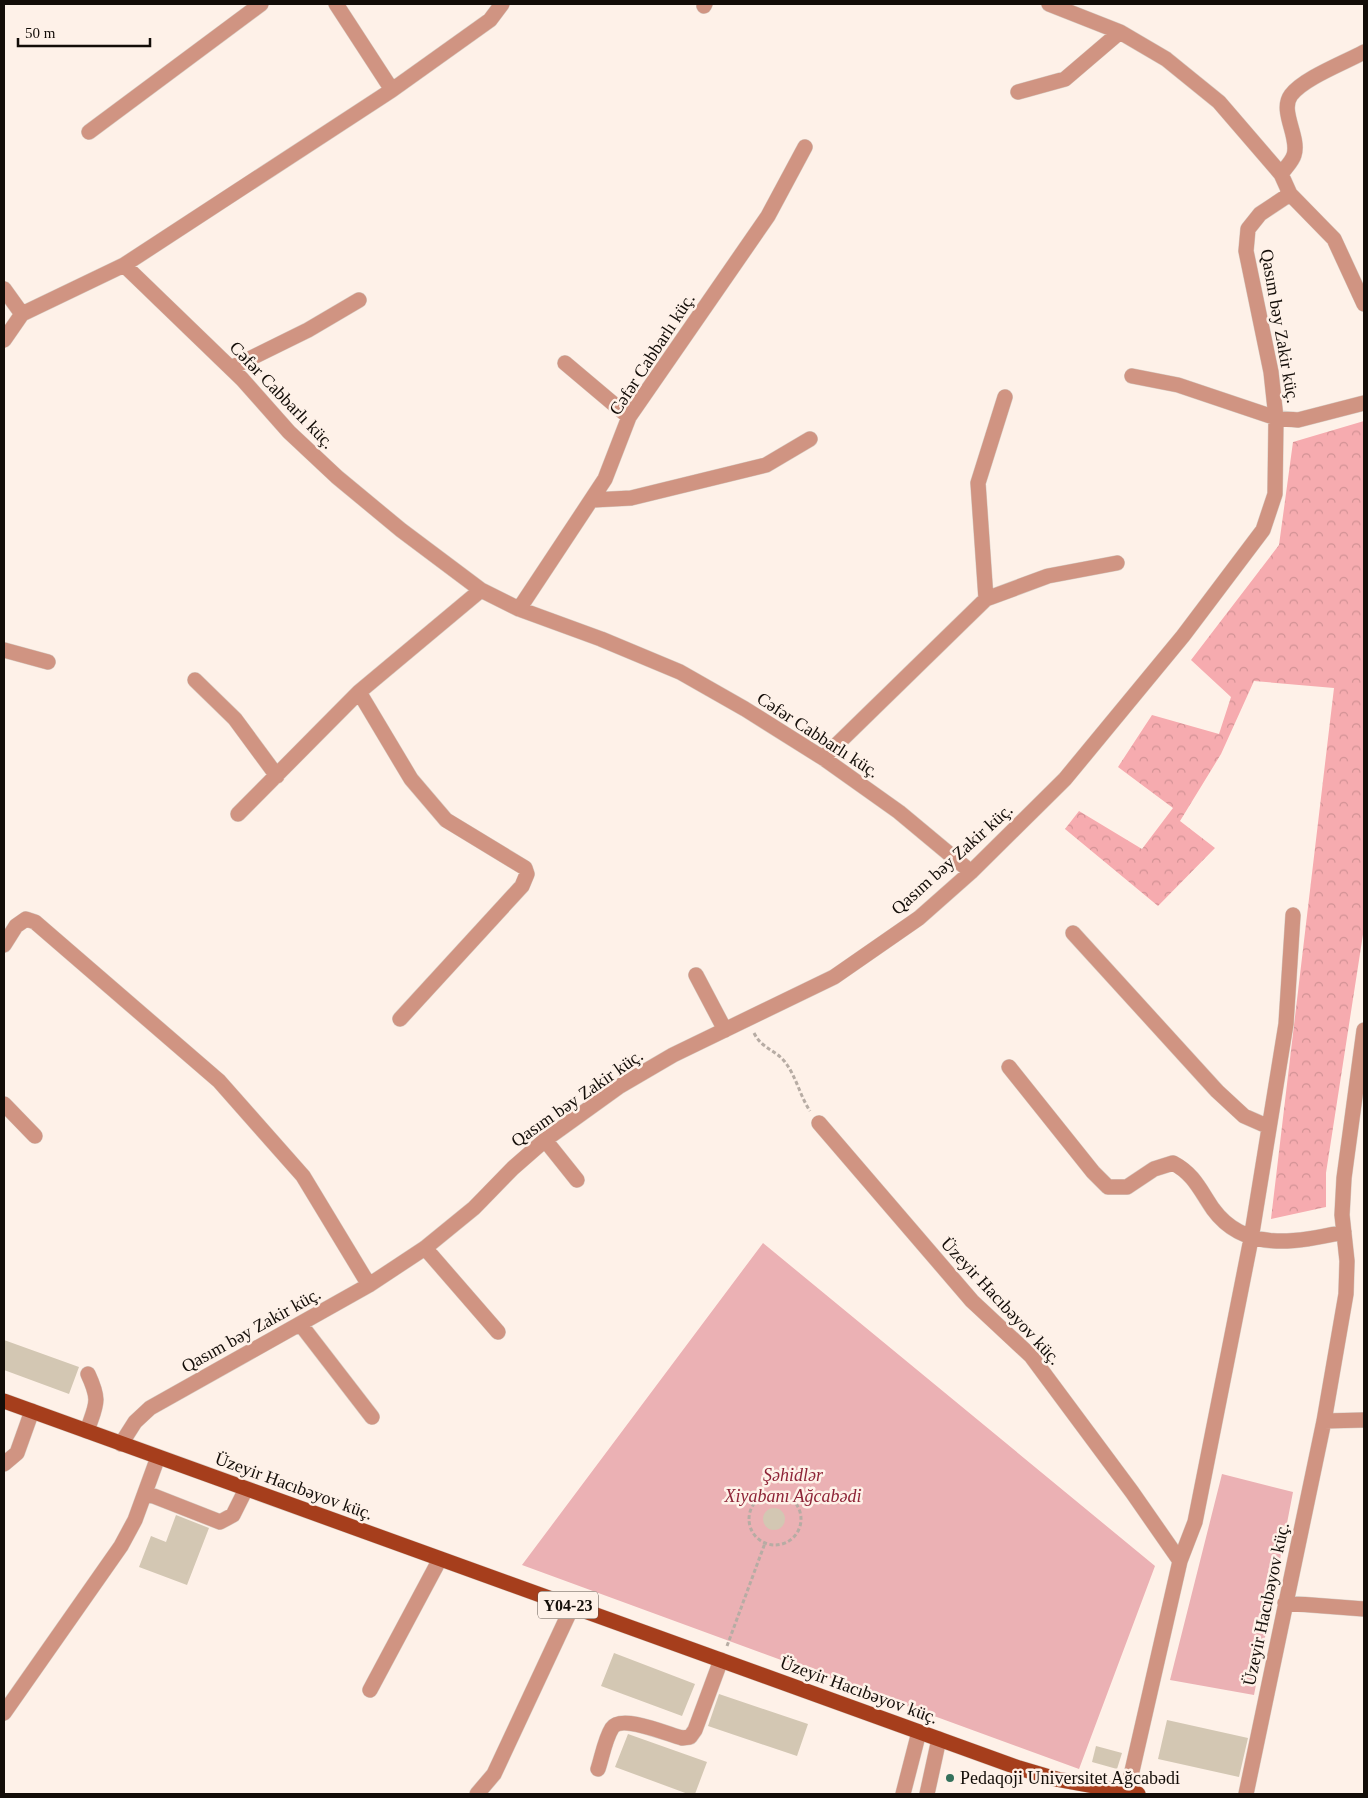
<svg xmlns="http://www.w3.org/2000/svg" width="1368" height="1798" font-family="'Times New Roman',serif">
<defs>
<pattern id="forest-crowns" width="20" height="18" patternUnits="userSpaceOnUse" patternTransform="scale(1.25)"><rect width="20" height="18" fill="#f6abaf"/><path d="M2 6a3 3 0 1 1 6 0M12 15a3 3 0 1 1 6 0" fill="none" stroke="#d29295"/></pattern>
</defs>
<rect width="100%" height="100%" fill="#fef1e8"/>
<!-- green -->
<path fill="#ebb1b4" d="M763 1243 1155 1566 1079 1769 522 1565Z
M1222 1474 1293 1492 1254 1695 1170 1680Z"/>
<!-- forest -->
<path fill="url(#forest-crowns)" d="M1364 421V928L1326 1173V1207L1271 1219 1334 688 1254 681 1221 754 1180 821 1215 848 1158 906 1065 829 1079 811 1142 849 1173 808 1118 767 1152 715 1219 734 1231 697 1191 660 1279 545 1293 442Z"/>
<!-- building -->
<path fill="#d3c7b3" d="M4 1340 79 1367 69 1394 4 1370Z
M763 1519a11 11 0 1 1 22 0a11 11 0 1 1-22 0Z
M176 1515 209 1528 187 1585 139 1567 151 1536 166 1542Z
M614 1653 695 1684 682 1716 601 1686Z
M719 1694 808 1724 797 1756 708 1726Z
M1167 1720 1248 1738 1239 1777 1158 1759Z
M628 1734 707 1762 695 1794H688L615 1767Z
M1096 1746 1122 1753 1117 1769 1092 1762Z"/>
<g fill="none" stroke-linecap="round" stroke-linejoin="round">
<!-- minor casing -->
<g stroke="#d8cdc4" stroke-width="16">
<path id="minor" d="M336 4 392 90
M1049 4 1120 32 1166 59 1219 102 1281 174 1290 194 1334 239 1364 304
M704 6 705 4
M1018 92 1065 79 1120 32
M89 132 261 4
M1281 174C1285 168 1292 162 1294 155 1300 137 1279 111 1291 95 1304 78 1344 63 1364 52
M124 265 242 379 289 432 337 477 401 530 481 590 519 609 601 639 680 672 745 709 823 758 899 812 971 872
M4 289 22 314
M4 340 22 314 124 265 392 90 490 20 502 4
M565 363 629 417
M231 368 308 330 359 300
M1132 376 1178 385 1276 418 1298 420 1364 403
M593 500 631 498 766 465 810 439
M986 599 978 483 1005 397
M519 609 605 479 629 417 768 216 805 147
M4 650 48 662
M195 680 235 719 277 776
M359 692 411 779 446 820 525 868 527 874 522 886 400 1019
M823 758 986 599 1048 576 1117 563
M238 814 359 692 481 590
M1073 933 1217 1091 1244 1116 1269 1127
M4 945 16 926 26 919 35 922 219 1081 303 1176 369 1285
M696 975 725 1030
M1009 1067 1093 1172 1108 1187H1127L1154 1169 1173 1163C1194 1174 1200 1190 1213 1209 1245 1253 1297 1242 1344 1232
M4 1104 35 1136
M819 1123 972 1301 1031 1356 1132 1492 1180 1561
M545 1140 577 1180
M425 1248 498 1332
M301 1325 372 1417
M1324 1421 1364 1420
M87 1431C96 1404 101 1402 88 1374
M121 1444 135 1422 150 1408 369 1285 425 1248 474 1208 513 1168 545 1140 620 1086 673 1055 834 977 919 918 971 872 1065 779 1183 636 1263 530 1275 494 1276 418 1271 372 1246 251 1248 229 1260 214 1290 194
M4 1464 17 1453 32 1411
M146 1493 220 1522 233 1515 246 1489
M1285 1603 1364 1609
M370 1690 440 1559
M4 1713 121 1546 135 1520 158 1457
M598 1769C602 1757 605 1739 612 1728 621 1714 667 1734 682 1738L690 1737 695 1730 721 1660
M1127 1793 1180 1561 1195 1522 1251 1239 1286 1024 1293 915
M477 1794 494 1774 572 1607
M903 1794 919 1732
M927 1794 939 1739
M1246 1794 1324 1421 1346 1294 1347 1261 1342 1215 1344 1178 1364 1030"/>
</g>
<!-- major casing -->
<g stroke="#d8cdc4" stroke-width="16">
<path id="major" d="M4 1401 1019 1768 1056 1779 1138 1794"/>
</g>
<!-- path -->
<path stroke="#b7aca4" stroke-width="3" stroke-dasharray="4 2.5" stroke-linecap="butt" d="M754 1033C763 1050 775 1049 785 1062 796 1076 800 1096 810 1111
M749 1519a26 26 0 1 1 52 0a26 26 0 1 1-52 0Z
M727 1646 765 1543"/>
<!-- minor -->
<use href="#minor" stroke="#d09482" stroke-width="15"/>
<!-- major -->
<use href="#major" stroke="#a63e1c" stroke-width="15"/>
</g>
<!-- markers -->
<circle fill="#34715c" stroke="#fef1e8" stroke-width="2" cx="950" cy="1778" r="5"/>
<g text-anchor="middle" stroke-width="5" stroke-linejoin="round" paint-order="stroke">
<!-- shield labels -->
<rect fill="#fef1e8" stroke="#5a514b" stroke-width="1" x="538" y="1591.5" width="60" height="27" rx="4"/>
<g font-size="16" font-weight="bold" fill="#130d08">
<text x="568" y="1611">Y04-23</text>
</g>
<!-- street labels -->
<g font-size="18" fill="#130d08" stroke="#fef1e8">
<text transform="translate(1280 326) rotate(80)" y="6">Qasım bəy Zakir küç.</text>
<text transform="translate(652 354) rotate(-57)" y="6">Cəfər Cabbarlı küç.</text>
<text transform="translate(282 395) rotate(46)" y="6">Cəfər Cabbarlı küç.</text>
<text transform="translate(818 735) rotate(33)" y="6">Cəfər Cabbarlı küç.</text>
<text transform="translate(952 859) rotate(-42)" y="6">Qasım bəy Zakir küç.</text>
<text transform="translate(577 1098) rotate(-35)" y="6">Qasım bəy Zakir küç.</text>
<text transform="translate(1001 1301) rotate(47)" y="6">Üzeyir Hacıbəyov küç.</text>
<text transform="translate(251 1330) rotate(-29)" y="6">Qasım bəy Zakir küç.</text>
<text transform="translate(294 1486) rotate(20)" y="6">Üzeyir Hacıbəyov küç.</text>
<text transform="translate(1266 1604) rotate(-78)" y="6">Üzeyir Hacıbəyov küç.</text>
<text transform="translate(859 1690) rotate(20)" y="6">Üzeyir Hacıbəyov küç.</text>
</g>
<!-- park labels -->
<g font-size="18" font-style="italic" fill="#8e2437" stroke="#fef1e8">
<text x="793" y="1481">Şəhidlər<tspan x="793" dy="21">Xiyabanı Ağcabədi</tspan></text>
</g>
<!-- poi labels -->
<g font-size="18" fill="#130d08" stroke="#fef1e8" text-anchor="start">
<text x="960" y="1784">Pedaqoji Universitet Ağcabədi</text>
</g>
</g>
<!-- border -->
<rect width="1368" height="1798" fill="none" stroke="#130d08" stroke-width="10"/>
<!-- scale -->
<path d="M18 38v8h132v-8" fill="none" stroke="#130d08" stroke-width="2.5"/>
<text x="25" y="38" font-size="15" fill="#130d08" stroke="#fef1e8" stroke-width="4" paint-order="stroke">50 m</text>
</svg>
